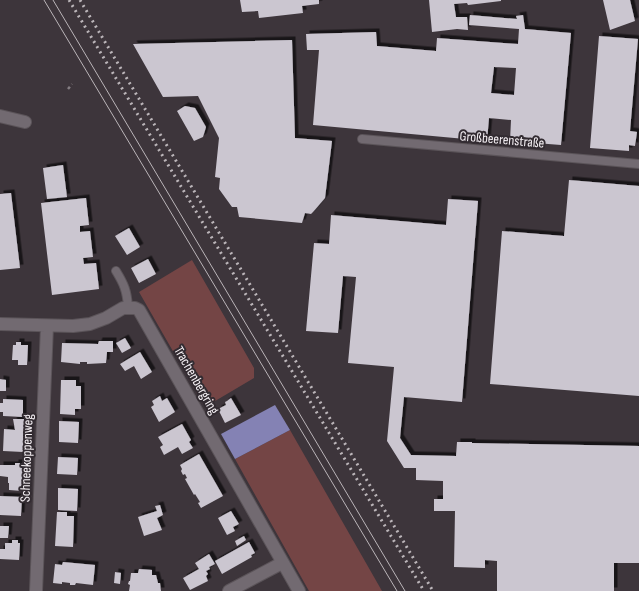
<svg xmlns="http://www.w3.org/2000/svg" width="639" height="591" font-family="'Sofia Sans Condensed',sans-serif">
<defs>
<filter id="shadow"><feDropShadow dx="3.5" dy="-3.5" stdDeviation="0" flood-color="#0009"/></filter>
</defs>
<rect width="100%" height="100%" fill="#3d353b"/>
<!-- green -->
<path fill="#744545" d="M192 260 254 368V378L205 407 139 292Z
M290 430 382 591H309L235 459Z"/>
<!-- water -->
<path fill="#8482b4" d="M275 405 290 430 235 459 221 434Z"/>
<!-- building -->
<path fill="#cbc6d0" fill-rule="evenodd" filter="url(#shadow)" d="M240 0H319V4L302 6 303 13 259 18 258 11 242 12Z
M429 0H501V1L468 5 467 3 454 4 456 17H467L468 30 457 29 432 32Z
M603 0H630L635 21 610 30Z
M470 15 517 19 516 16 523 15 525 29 571 33 561 145 510 141 511 120 489 118 487 141 313 125 319 50H307L306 34 376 32 377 46 436 51 437 38 518 44 519 29 469 25ZM494 67 516 68 514 95 491 93Z
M599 36 638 39 630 131 637 132 635 146 629 145V151L590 148Z
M292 40 295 138 332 141 325 198 313 212 311 214 305 213 302 223 239 217 237 207H232L219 189 220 178 215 177 219 138 198 96 163 97 133 44Z
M185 106 195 108 206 127 203 137 194 141 177 111Z
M63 165 67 197 47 199 43 168Z
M569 180 639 186V396L490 384 502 231 564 236Z
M11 193 20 268 0 270V194Z
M86 198 89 225 80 226V232L90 231 93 257 83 258 84 264 96 263 99 289 52 295 41 203Z
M448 199 478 201 462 402 404 397 400 438 411 455 456 456 457 442H472V443L639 446V563H614V591H497V561L485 560V568L454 567 455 511H434V499H443V481L416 480V468H404L387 441 394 367 348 363 356 277 343 276 338 333 306 331 314 243 329 244 331 215 446 225Z
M129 228 140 247 127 255 115 236Z
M148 259 156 274 139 283 131 268Z
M125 338 131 348 122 353 116 343Z
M99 341H113V352H107L106 363 87 364V362H80V364L61 362 62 343 98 344Z
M16 342H21V345H28L27 365H18V360H12L13 345H16Z
M140 352 152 372 141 379 134 366 125 371 120 364Z
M0 379 6 380V391H0Z
M61 380H76V386H81V409H75V415L60 414Z
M160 396 162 401 167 398 175 412 159 422 151 407 154 405 152 401Z
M231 398 241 415 225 423 218 409 226 405 225 402 227 401Z
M3 399 23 400V417L3 416V412H0V403H3Z
M13 419H24L23 452 3 451 4 429 15 430Z
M59 421 79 422 78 443 59 442Z
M182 424 191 440 189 442 193 448 182 454 178 447 164 455 160 447 163 445 158 437Z
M199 454 223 496 201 508 198 503 200 502 195 494 194 495 185 479 187 478 185 474 183 475 181 471 182 469 180 465Z
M58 457 78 458 77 475 57 474Z
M15 463H20V465H23L22 491 9 490V483H8V477L0 476V465H15Z
M58 488 78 489 77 511 58 510Z
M0 496 22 497 21 516 0 515Z
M160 505 163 515 157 518 162 530 144 536 138 517 157 511 155 506Z
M231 511 239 524 233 527 235 531 227 535 218 518Z
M57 512H67V516H74L73 547 55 546Z
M0 526H9L8 538H0Z
M244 536 246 540 237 546 235 541Z
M12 540H18V543H20L19 560 0 559V549H5V543H12Z
M249 542 255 553 251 555 252 557 222 574 215 561Z
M209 554 215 564 209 567 210 569 206 571 208 574 206 576 208 581 190 590 183 578 199 569 195 563Z
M63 562 95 565 93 585 76 583 75 585H70V583L62 582V584L53 583 55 564 62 565Z
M139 569 152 570V575H156L158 583H160L161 591H129L130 585 128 584 129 581H130L131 573H138Z
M115 572 121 573 120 584 114 583Z"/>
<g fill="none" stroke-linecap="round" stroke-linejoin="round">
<!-- service casing -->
<g stroke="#5b5459" stroke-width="10">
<path id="service" d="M362 139 639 164
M116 271C124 284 127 291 128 307"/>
</g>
<!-- minor casing -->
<g stroke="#5b5459" stroke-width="14">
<path id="minor" d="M0 116 25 122
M0 324 73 326 90 324 106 318 123 308H135L139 310 299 591
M36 591 47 326
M229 591 282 563"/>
</g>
<!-- path -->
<path stroke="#857e83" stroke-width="2.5" stroke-dasharray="3 3" stroke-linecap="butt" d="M68 89 72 84"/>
<!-- service -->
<use href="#service" stroke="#726a71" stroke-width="8"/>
<!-- minor -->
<use href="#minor" stroke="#726a71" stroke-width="12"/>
<!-- tram -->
<path stroke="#bbb5b9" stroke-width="1" d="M44 0 397 591
M53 0 405 591"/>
<!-- rail -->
<path stroke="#bbb5b9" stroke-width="3" stroke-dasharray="2 4" stroke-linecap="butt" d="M69 0 424 591
M80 0 433 591"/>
</g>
<g text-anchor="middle" stroke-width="4" stroke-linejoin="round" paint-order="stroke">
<!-- street labels -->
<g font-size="14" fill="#f7f2f6" stroke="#322b31">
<text transform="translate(502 139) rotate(5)" y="5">Großbeerenstraße</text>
<text transform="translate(197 380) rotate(60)" y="5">Trachenbergring</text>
<text transform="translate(26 458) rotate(-88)" y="5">Schneekoppenweg</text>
</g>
</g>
</svg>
